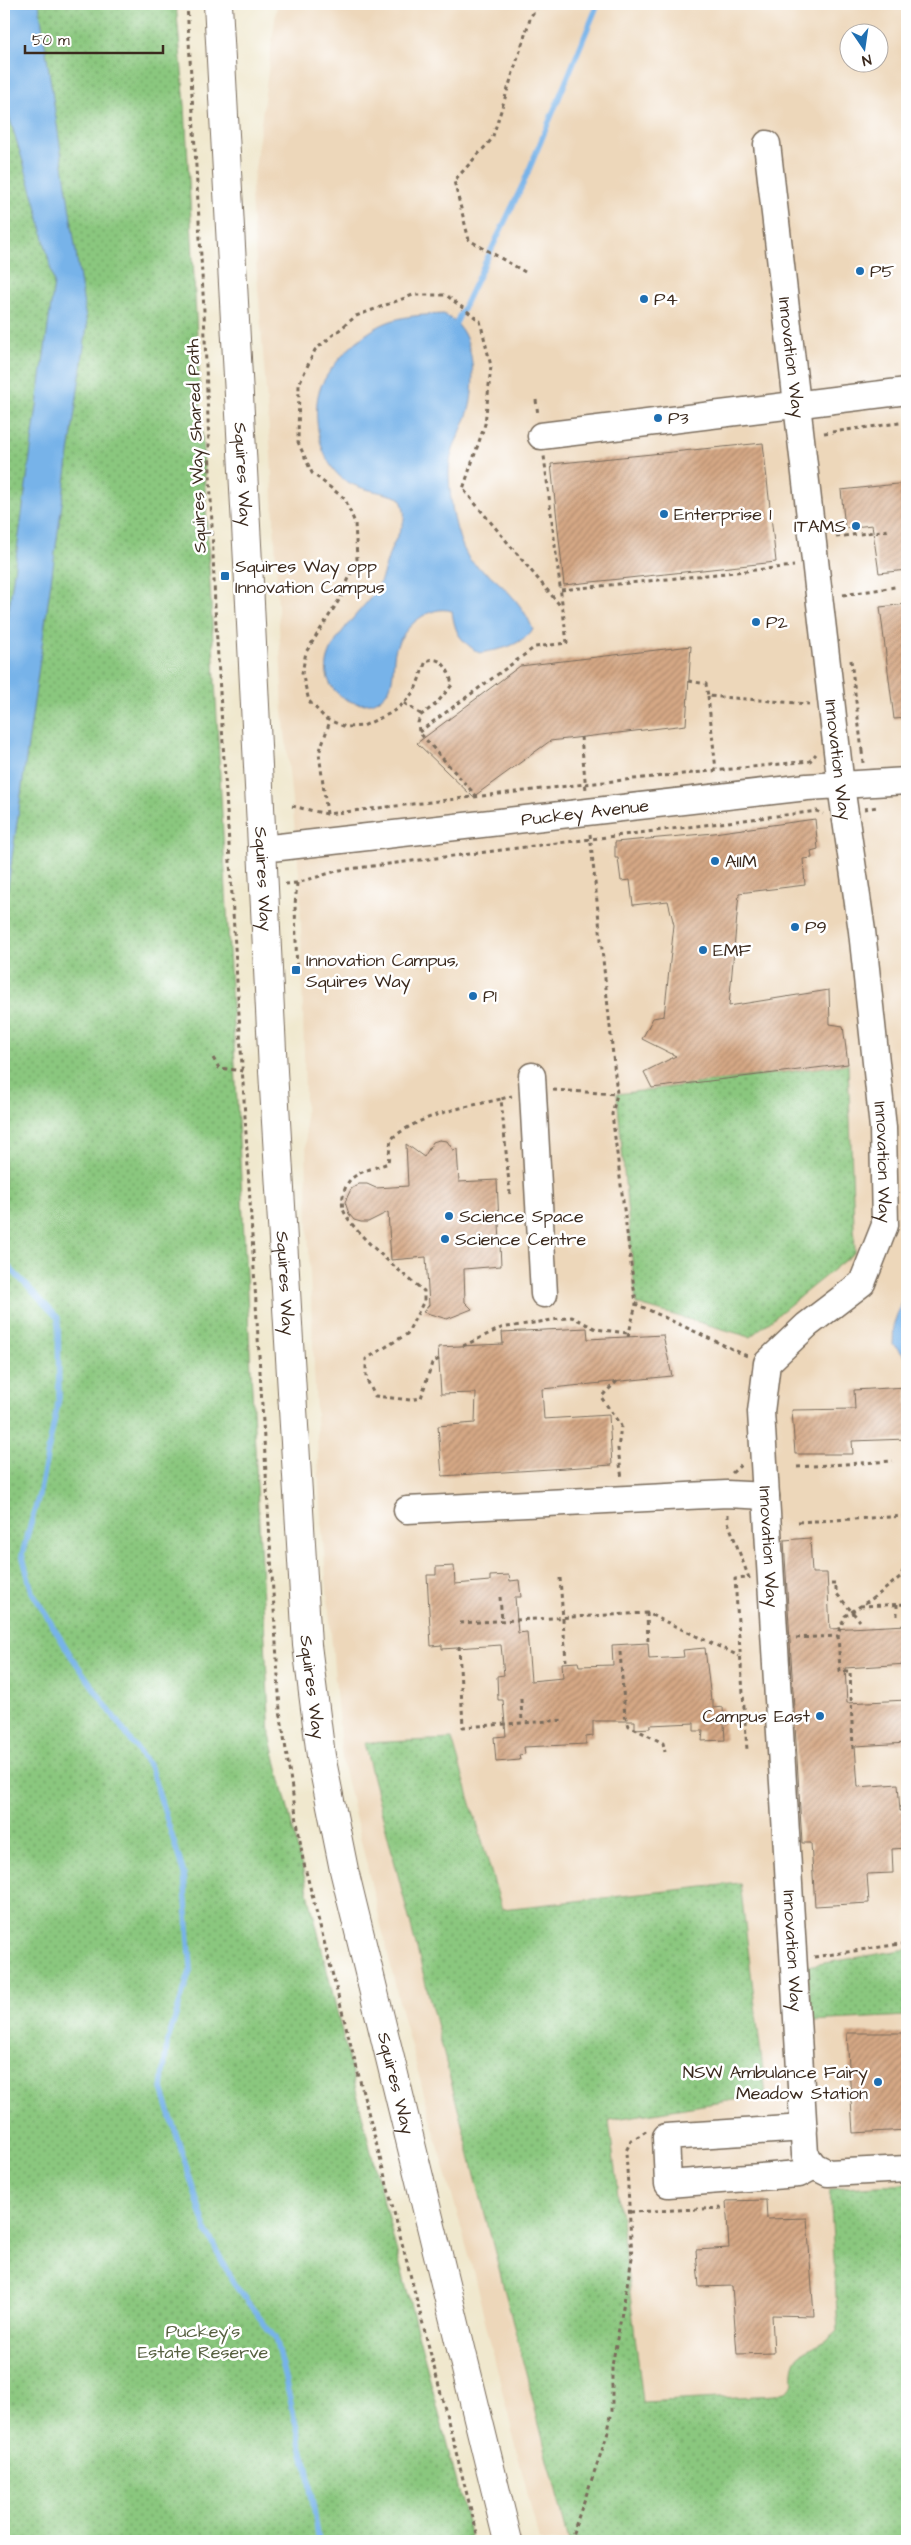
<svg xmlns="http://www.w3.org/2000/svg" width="911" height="2545" font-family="'Architects Daughter',sans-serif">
<defs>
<pattern id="green-dots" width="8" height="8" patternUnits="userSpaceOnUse" patternTransform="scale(1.25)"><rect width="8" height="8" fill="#8ac77e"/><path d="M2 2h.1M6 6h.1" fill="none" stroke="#72a267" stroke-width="1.8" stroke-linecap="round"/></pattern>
<pattern id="building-hatch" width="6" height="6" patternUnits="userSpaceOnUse" patternTransform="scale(1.25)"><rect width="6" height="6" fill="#d5a885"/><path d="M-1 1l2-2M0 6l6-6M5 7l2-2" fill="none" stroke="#ae896c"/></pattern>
</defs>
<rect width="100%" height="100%" fill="#fff"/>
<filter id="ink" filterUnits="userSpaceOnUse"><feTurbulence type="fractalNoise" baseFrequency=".02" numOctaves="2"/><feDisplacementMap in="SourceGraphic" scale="10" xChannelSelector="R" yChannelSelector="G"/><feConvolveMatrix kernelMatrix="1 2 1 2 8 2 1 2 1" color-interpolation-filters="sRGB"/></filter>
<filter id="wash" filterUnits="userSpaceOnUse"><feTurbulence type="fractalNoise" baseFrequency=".0096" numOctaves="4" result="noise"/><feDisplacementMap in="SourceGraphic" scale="20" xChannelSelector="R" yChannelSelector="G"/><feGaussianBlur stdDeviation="1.12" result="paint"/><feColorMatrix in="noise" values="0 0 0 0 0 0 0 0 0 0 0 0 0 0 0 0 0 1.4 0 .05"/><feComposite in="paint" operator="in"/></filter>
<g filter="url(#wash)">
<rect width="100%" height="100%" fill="#f0e8ce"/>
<!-- built -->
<path fill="#edd7ba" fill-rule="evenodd" d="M277 4H907V2541H539L472 2267 403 2018 342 1761 320 1506 308 1229 300 883 283 711 271 456 251 198ZM848 32H878V62H848Z"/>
<!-- green -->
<path fill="url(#green-dots)" stroke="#62784e" d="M4 4H176L185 105 270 1735 375 2168 472 2541H4Z
M848 1064 855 1252 750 1337 636 1304 617 1094Z
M452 1739 502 1909 740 1883 766 2095 609 2120 643 2402 775 2395 787 2391 793 2384C790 2341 814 2356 838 2331L830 2189 907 2184V2541H569L364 1743Z
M907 1949V2016L812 2021 807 1966Z"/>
<!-- water -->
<path fill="#77b3e9" stroke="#596e84" d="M4 4H39L87 326 4 915V644L54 283 35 201 4 100Z
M444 314C449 318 458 323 461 329 475 349 475 387 469 410 462 432 448 451 449 475 450 501 455 535 468 557 472 564 484 571 491 576 508 590 526 609 533 630 517 647 503 649 479 653 460 640 455 634 452 611 429 604 404 627 396 648 392 660 395 677 389 689 376 712 345 706 332 687 310 653 360 615 376 590 384 577 386 560 392 547 401 527 410 520 400 498 382 491 362 491 346 481 333 474 323 454 320 440 316 424 314 399 322 384 335 359 364 330 391 321 408 315 426 315 444 314Z
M907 1287V1356H905L893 1345 894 1323Z"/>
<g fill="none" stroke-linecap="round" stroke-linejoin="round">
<!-- stream -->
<path stroke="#77b3e9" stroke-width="5.5" d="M456 323 523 184 598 4
M4 1262 58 1318 59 1398 39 1495 22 1554 32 1592 71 1656 151 1769 184 1874 191 1968 167 2043 162 2089 207 2232 234 2284 275 2338 307 2469 319 2541"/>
</g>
<g id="blocks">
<!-- building -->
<path fill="url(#building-hatch)" d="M763 443 776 562 564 585 551 464Z
M907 483V570L879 573 872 525 845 528 841 490Z
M907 604V718L894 719 880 607Z
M691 646 686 725 550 741 473 797 417 743 520 666Z
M815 819 818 849 811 851 812 858 803 859 805 885 739 893 729 1006 829 990 830 1024 843 1026 848 1064 652 1088 644 1072 676 1056 642 1039 653 1018 664 1016 674 925 668 901 633 905 630 880 621 881 618 858H615V842L714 833Z
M439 1140 447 1141 453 1150 457 1149 459 1182 497 1180 501 1266 464 1269 465 1302 472 1309 447 1319 423 1312 429 1305 426 1257 391 1260 388 1212 368 1222H361L354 1220 349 1214 345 1202 351 1189 359 1184H367L376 1188 408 1186 406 1144 424 1157 433 1142Z
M587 1328 588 1339 663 1335 672 1376 542 1389 544 1419 609 1415 612 1465 442 1476 438 1426 475 1423 476 1393 441 1394 438 1347 503 1344 502 1332Z
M907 1387V1439L852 1441 853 1454H795L792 1410 855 1409 854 1390Z
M810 1538 812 1573H827L830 1629 907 1625V1664L845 1668 847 1703 907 1700V1743L855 1746 858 1787 898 1784 900 1811 907 1810V1848L892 1849 893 1873 867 1874 869 1903 815 1906 811 1843H802L784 1540Z
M454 1566 455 1584 490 1581V1576L509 1575 510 1581 519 1580 521 1597H515L518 1633 527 1632 531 1681 563 1678 562 1663 578 1662 579 1666 613 1665 612 1645 648 1643 649 1659 684 1657 683 1650 705 1648 711 1700H713V1708L723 1707 725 1740 702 1741 703 1731H694V1723L650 1725V1728L635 1729V1721H593V1736L586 1737V1744L524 1747 525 1754 519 1755 520 1760 496 1762 494 1737 506 1736 503 1700H498L497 1676 504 1675 501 1645 442 1649V1645L431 1646 427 1575H436V1567Z
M847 2033H907V2130L853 2133Z
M766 2200 767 2219 807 2218 814 2316 772 2315 774 2353 737 2354 732 2286 699 2287 696 2250 729 2248 726 2201Z"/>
</g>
</g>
<g filter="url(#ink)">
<use href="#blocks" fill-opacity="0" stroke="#7a6c5c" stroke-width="1"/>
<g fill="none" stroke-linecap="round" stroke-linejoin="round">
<!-- minor casing -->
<g stroke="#7a6c5c" stroke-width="29">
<g id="minor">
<path id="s1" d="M767 144 841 786 862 931 883 1128 885 1225 862 1283 807 1325 767 1363 761 1412 805 2154 814 2166 828 2173 907 2169"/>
<path d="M541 436 907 391"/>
<path id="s2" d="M262 849 807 787 907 781"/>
<path d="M532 1076 544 1294"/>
<path d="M407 1510 727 1494 766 1496"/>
<path d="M804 2128 666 2137 668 2184 799 2174 814 2166"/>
</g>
</g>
<!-- major casing -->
<g stroke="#7a6c5c" stroke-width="30">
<g id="major">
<path id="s3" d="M218 4 248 563 273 1071 307 1645 321 1756 344 1870 508 2541"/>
</g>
</g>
<!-- path -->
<path stroke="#7a6c5c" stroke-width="3" stroke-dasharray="4 4" stroke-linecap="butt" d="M187 4 204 311 215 607 280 1711 303 1860 479 2541
M525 272 469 240 454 181 492 139 531 16 539 4
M4 322V326
M536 400 538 415
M824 433 907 422
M836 537 890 530
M561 590 794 566
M843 595 895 587
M851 660 862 751H858
M689 681 706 684 708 696 809 704
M708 696 716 770
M404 703 422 715
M419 732 535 647 567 643 544 456
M581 737 586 790
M862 751 863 763
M477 797 419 732 418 723 420 716 436 704 452 685C450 672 442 654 426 661L415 690 404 703 391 713 363 726 346 727 326 719 309 701 302 673 306 652 341 597 357 559 355 523 345 499 312 473 298 442 299 384 315 350 356 316 413 295H446L480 321 491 366 485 424 463 489 563 609
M292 806 327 814 585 784 810 761 816 754
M864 809 878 807
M327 814 319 753 330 721
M590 834 617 1094 612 1114 636 1304 747 1356
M297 883 295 905 297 976
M285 884 297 883 340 870 817 811 823 814
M213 1058 219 1068 244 1071
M553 1090 617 1094
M510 1194 501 1099 512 1096
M628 1337 636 1304
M463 1346 501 1328 572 1317 596 1329 627 1333
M439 1359 432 1363 421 1398 410 1400 375 1396 366 1378V1359L407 1334 424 1301V1291C404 1275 351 1232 343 1209 341 1200 344 1187 350 1180 360 1170 376 1168 388 1163L391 1139C423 1113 462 1108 501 1099
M617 1381 601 1397 621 1426 618 1449 622 1479
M797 1467 893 1461
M732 1473 742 1464
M728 1514V1522L749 1578 735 1579 747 1750
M798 1522 907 1516
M560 1578 566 1661
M831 1584H836V1593L860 1621
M500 1597 502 1621
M897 1604V1619
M860 1606 907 1604
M647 1613 648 1643
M460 1623 647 1613 739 1656
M796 1638 838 1636
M459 1646 463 1727 565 1720
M620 1652 625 1716 629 1726 663 1743 665 1752
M521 1699 522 1723
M853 1749 850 1671H840L838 1633 845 1616 879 1594 900 1577 907 1563
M814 1957 907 1943
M630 2212 723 2208
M570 2541 607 2436 612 2411V2366L632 2258 626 2151 631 2141 646 2131"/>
<!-- minor -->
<use href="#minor" stroke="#fff" stroke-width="26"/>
<!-- major -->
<use href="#major" stroke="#fff" stroke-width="28"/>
</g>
</g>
<!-- markers -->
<g fill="#1f6fb2" stroke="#fff" stroke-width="2">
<circle cx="860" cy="271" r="5"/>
<circle cx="644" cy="299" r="5"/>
<circle cx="658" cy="418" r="5"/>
<circle cx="664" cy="514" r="5"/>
<circle cx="856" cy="526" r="5"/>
<rect x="220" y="571" width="10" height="10" rx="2.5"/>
<circle cx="756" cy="622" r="5"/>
<circle cx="715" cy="861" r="5"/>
<circle cx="795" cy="927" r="5"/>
<circle cx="703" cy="950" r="5"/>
<rect x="291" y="965" width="10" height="10" rx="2.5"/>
<circle cx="473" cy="996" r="5"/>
<circle cx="449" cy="1216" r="5"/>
<circle cx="445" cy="1239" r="5"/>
<circle cx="820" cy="1716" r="5"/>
<circle cx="878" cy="2082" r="5"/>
</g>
<g text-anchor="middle" stroke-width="5" stroke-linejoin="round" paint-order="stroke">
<!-- poi labels -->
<g font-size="18" fill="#3b2a1e" stroke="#fff" text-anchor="start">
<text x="870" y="277">P5</text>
<text x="654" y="305">P4</text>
<text x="668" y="424">P3</text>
<text x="674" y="520">Enterprise 1</text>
<text x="846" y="532" text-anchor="end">ITAMS</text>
<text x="235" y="572">Squires Way opp<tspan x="235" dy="21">Innovation Campus</tspan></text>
<text x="766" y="628">P2</text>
<text x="725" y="867">AIIM</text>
<text x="805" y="933">P9</text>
<text x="713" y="956">EMF</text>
<text x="306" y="966">Innovation Campus,<tspan x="306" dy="21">Squires Way</tspan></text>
<text x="483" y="1002">P1</text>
<text x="459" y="1222">Science Space</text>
<text x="455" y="1245">Science Centre</text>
<text x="810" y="1722" text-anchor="end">Campus East</text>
<text x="868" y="2078" text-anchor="end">NSW Ambulance Fairy<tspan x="868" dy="21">Meadow Station</tspan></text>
</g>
<!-- street labels -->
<g font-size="18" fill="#3b2a1e" stroke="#fff">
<text dy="6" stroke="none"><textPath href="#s1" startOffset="215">Innovation Way</textPath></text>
<text transform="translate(196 446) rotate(-92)" y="6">Squires Way Shared Path</text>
<text dy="6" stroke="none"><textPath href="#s3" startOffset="471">Squires Way</textPath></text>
<text dy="6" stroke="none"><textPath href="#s1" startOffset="620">Innovation Way</textPath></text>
<text dy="6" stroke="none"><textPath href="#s2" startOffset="325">Puckey Avenue</textPath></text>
<text dy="6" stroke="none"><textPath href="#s3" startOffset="876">Squires Way</textPath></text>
<text dy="6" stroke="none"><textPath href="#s1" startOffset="1025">Innovation Way</textPath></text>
<text dy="6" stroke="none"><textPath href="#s3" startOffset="1281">Squires Way</textPath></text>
<text dy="6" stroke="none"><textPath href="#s1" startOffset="1459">Innovation Way</textPath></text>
<text dy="6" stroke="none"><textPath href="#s3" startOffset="1686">Squires Way</textPath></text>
<text dy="6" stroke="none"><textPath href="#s1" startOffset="1864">Innovation Way</textPath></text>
<text dy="6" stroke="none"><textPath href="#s3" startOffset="2091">Squires Way</textPath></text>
</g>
<!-- park labels -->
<g font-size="18" fill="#576140" stroke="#fff">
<text x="203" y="2337">Puckey's<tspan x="203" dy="21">Estate Reserve</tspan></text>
</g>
</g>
<!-- margin -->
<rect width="911" height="2545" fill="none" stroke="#fff" stroke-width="20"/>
<!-- north arrow -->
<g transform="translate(864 48) rotate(167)"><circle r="24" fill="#ffffff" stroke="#b1aaa5"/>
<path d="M0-4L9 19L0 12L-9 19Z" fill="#1f6fb2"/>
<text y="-8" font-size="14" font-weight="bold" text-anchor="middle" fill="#3b2a1e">N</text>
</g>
<!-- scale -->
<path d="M25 45v8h138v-8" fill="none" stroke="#3b2a1e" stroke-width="2.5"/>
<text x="32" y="45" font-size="15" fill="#3b2a1e" stroke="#ffffff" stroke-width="4" paint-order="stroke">50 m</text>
</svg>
